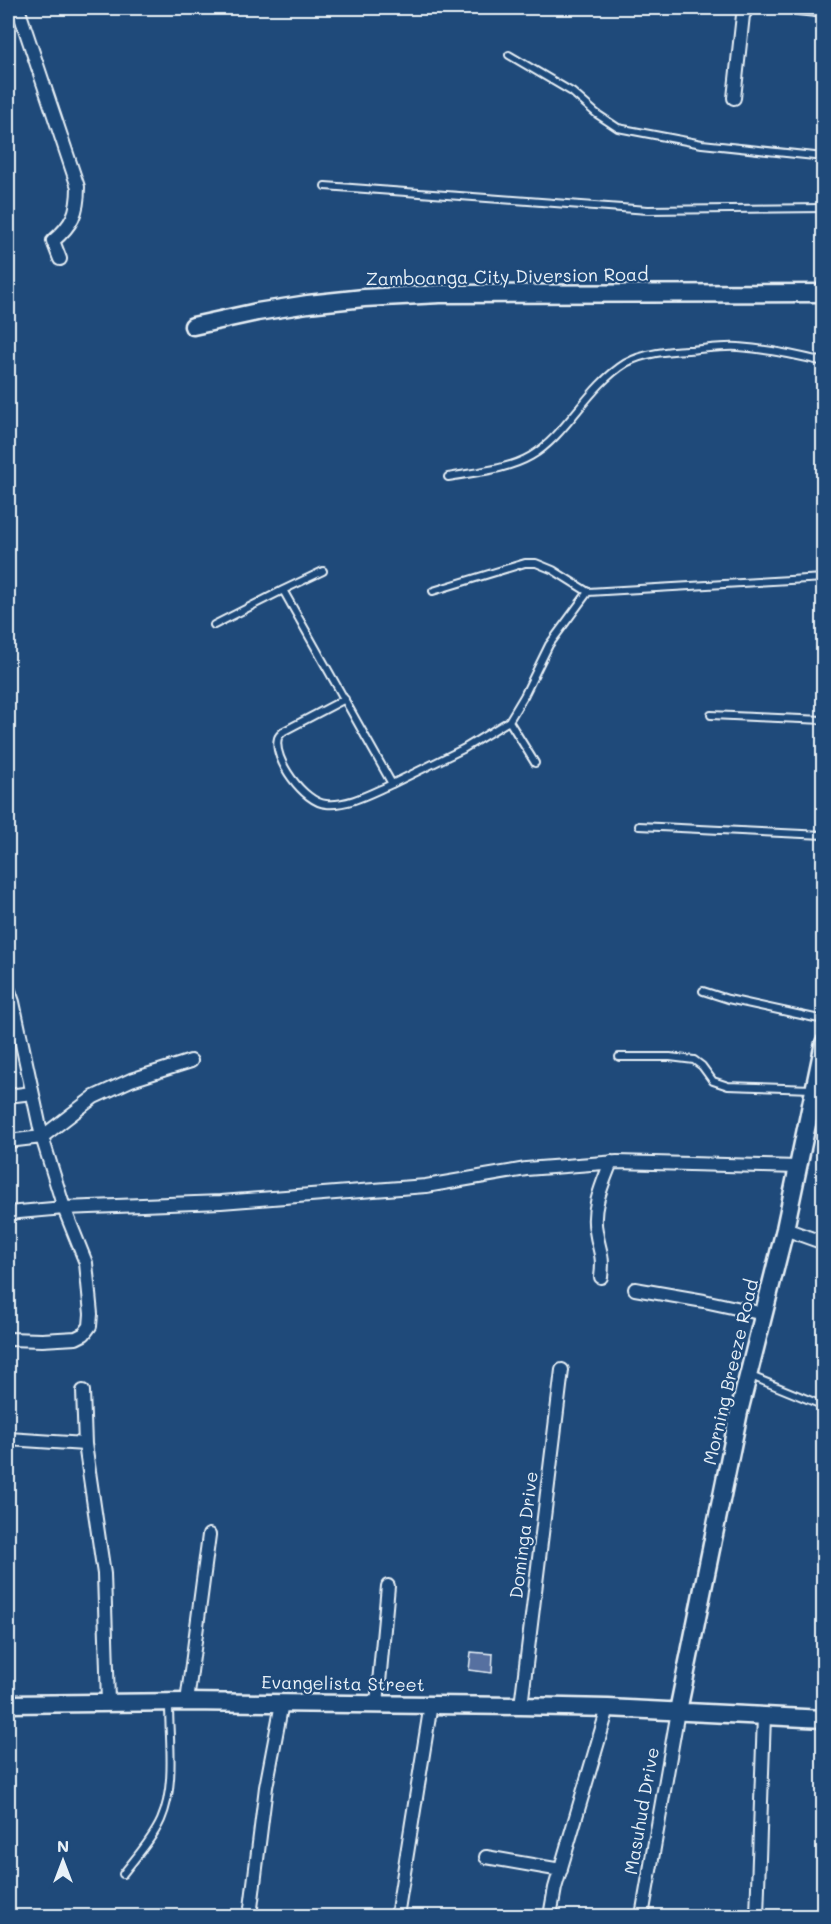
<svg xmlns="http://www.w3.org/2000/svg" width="831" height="1924" font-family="Mali,sans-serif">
<rect width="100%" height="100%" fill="#1f4a7a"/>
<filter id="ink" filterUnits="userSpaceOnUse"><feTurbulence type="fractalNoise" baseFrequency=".0167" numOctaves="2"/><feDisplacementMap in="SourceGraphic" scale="12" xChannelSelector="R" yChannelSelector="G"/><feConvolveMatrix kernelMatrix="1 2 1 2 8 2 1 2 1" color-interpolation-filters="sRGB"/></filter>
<g filter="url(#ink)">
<!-- building -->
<path fill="#566fa0" stroke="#e8f1f8" stroke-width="1.5" d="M471 1652 493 1654 492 1673 469 1670Z"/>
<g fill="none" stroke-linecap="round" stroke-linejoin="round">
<!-- lane casing -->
<g stroke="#e8f1f8" stroke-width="10">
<path id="lane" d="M509 55 572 92 597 114 618 128 702 144 824 157
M325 186 648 210 824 208
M448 477C475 472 507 470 531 456 567 435 587 387 626 363 644 353 668 351 688 350 704 349 722 346 738 347 767 349 796 355 824 362
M283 590 323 571
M433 591 525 563H536L553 570 588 592 824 578
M214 625 283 590 392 784 463 749 509 721
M345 699 284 731C282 733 279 735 278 738 272 759 305 803 326 804 349 806 371 793 392 784
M711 715 824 720
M535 763 509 721 524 696 549 645 588 592
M639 826 824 835
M703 991 728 999 824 1020
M619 1057H670L694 1060 702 1066 713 1081 728 1086 812 1089
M751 1376 824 1406
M123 1874C136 1857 152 1840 161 1820 176 1786 169 1741 169 1704"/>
</g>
<!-- street casing -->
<g stroke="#e8f1f8" stroke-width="16">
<path id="street" d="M18 8 78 187C78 213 72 225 53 241L60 259
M798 8 824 11
M734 98 743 15 748 8
M8 988 13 1002 42 1137 64 1208 86 1263 91 1314 90 1326 84 1334 76 1338 42 1340 8 1339
M8 1096 32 1093
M8 1141 42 1137 94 1097 131 1080 191 1061
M8 1213 64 1208 221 1202 361 1191 426 1186 526 1169 617 1162 797 1167
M785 1229 824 1243
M601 1277C604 1254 599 1252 596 1231 591 1208 603 1183 611 1162
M635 1289 704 1301 764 1314
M83 1391 85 1444
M8 1439 85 1444 104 1574 108 1702
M187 1702 209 1535
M377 1704 388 1586
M521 1706 562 1370
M486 1857 561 1870
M250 1916 266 1787 282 1703
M397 1916 431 1704
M550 1916 555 1888 608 1708
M642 1916 678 1711
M757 1916 764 1716"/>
</g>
<!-- secondary casing -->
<g stroke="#e8f1f8" stroke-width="21">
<path id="secondary" d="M193 326 257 312 308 304 364 298 440 294 824 293
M8 1704 187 1702 521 1706 608 1708 824 1719
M678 1711 739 1412 785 1229 824 1043"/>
</g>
<!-- lane -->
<use href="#lane" stroke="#1f4a7a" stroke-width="6"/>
<!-- street -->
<use href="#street" stroke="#1f4a7a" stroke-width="12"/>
<!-- secondary -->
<use href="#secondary" stroke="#1f4a7a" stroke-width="16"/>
</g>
</g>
<g text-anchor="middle" stroke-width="4.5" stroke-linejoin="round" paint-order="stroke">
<!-- street labels -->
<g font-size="18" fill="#e8f1f8" stroke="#1f4a7a">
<text transform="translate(507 277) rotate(-1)" y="6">Zamboanga City Diversion Road</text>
<text transform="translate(731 1372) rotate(-77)" y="6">Morning Breeze Road</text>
<text transform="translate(524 1535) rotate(-83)" y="6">Dominga Drive</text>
<text transform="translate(343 1684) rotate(1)" y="6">Evangelista Street</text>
<text transform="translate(642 1811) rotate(-80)" y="6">Masuhud Drive</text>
</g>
</g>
<!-- margin -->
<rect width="831" height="1924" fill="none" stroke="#1f4a7a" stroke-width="30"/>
<rect x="15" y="15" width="801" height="1894" fill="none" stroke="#e8f1f8" stroke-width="2" filter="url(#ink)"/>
<!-- north arrow -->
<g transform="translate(63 1861)" stroke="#1f4a7a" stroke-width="4.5" paint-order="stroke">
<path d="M0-4.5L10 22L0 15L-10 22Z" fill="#e8f1f8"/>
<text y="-9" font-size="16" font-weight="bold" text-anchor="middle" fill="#e8f1f8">N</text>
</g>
</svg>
